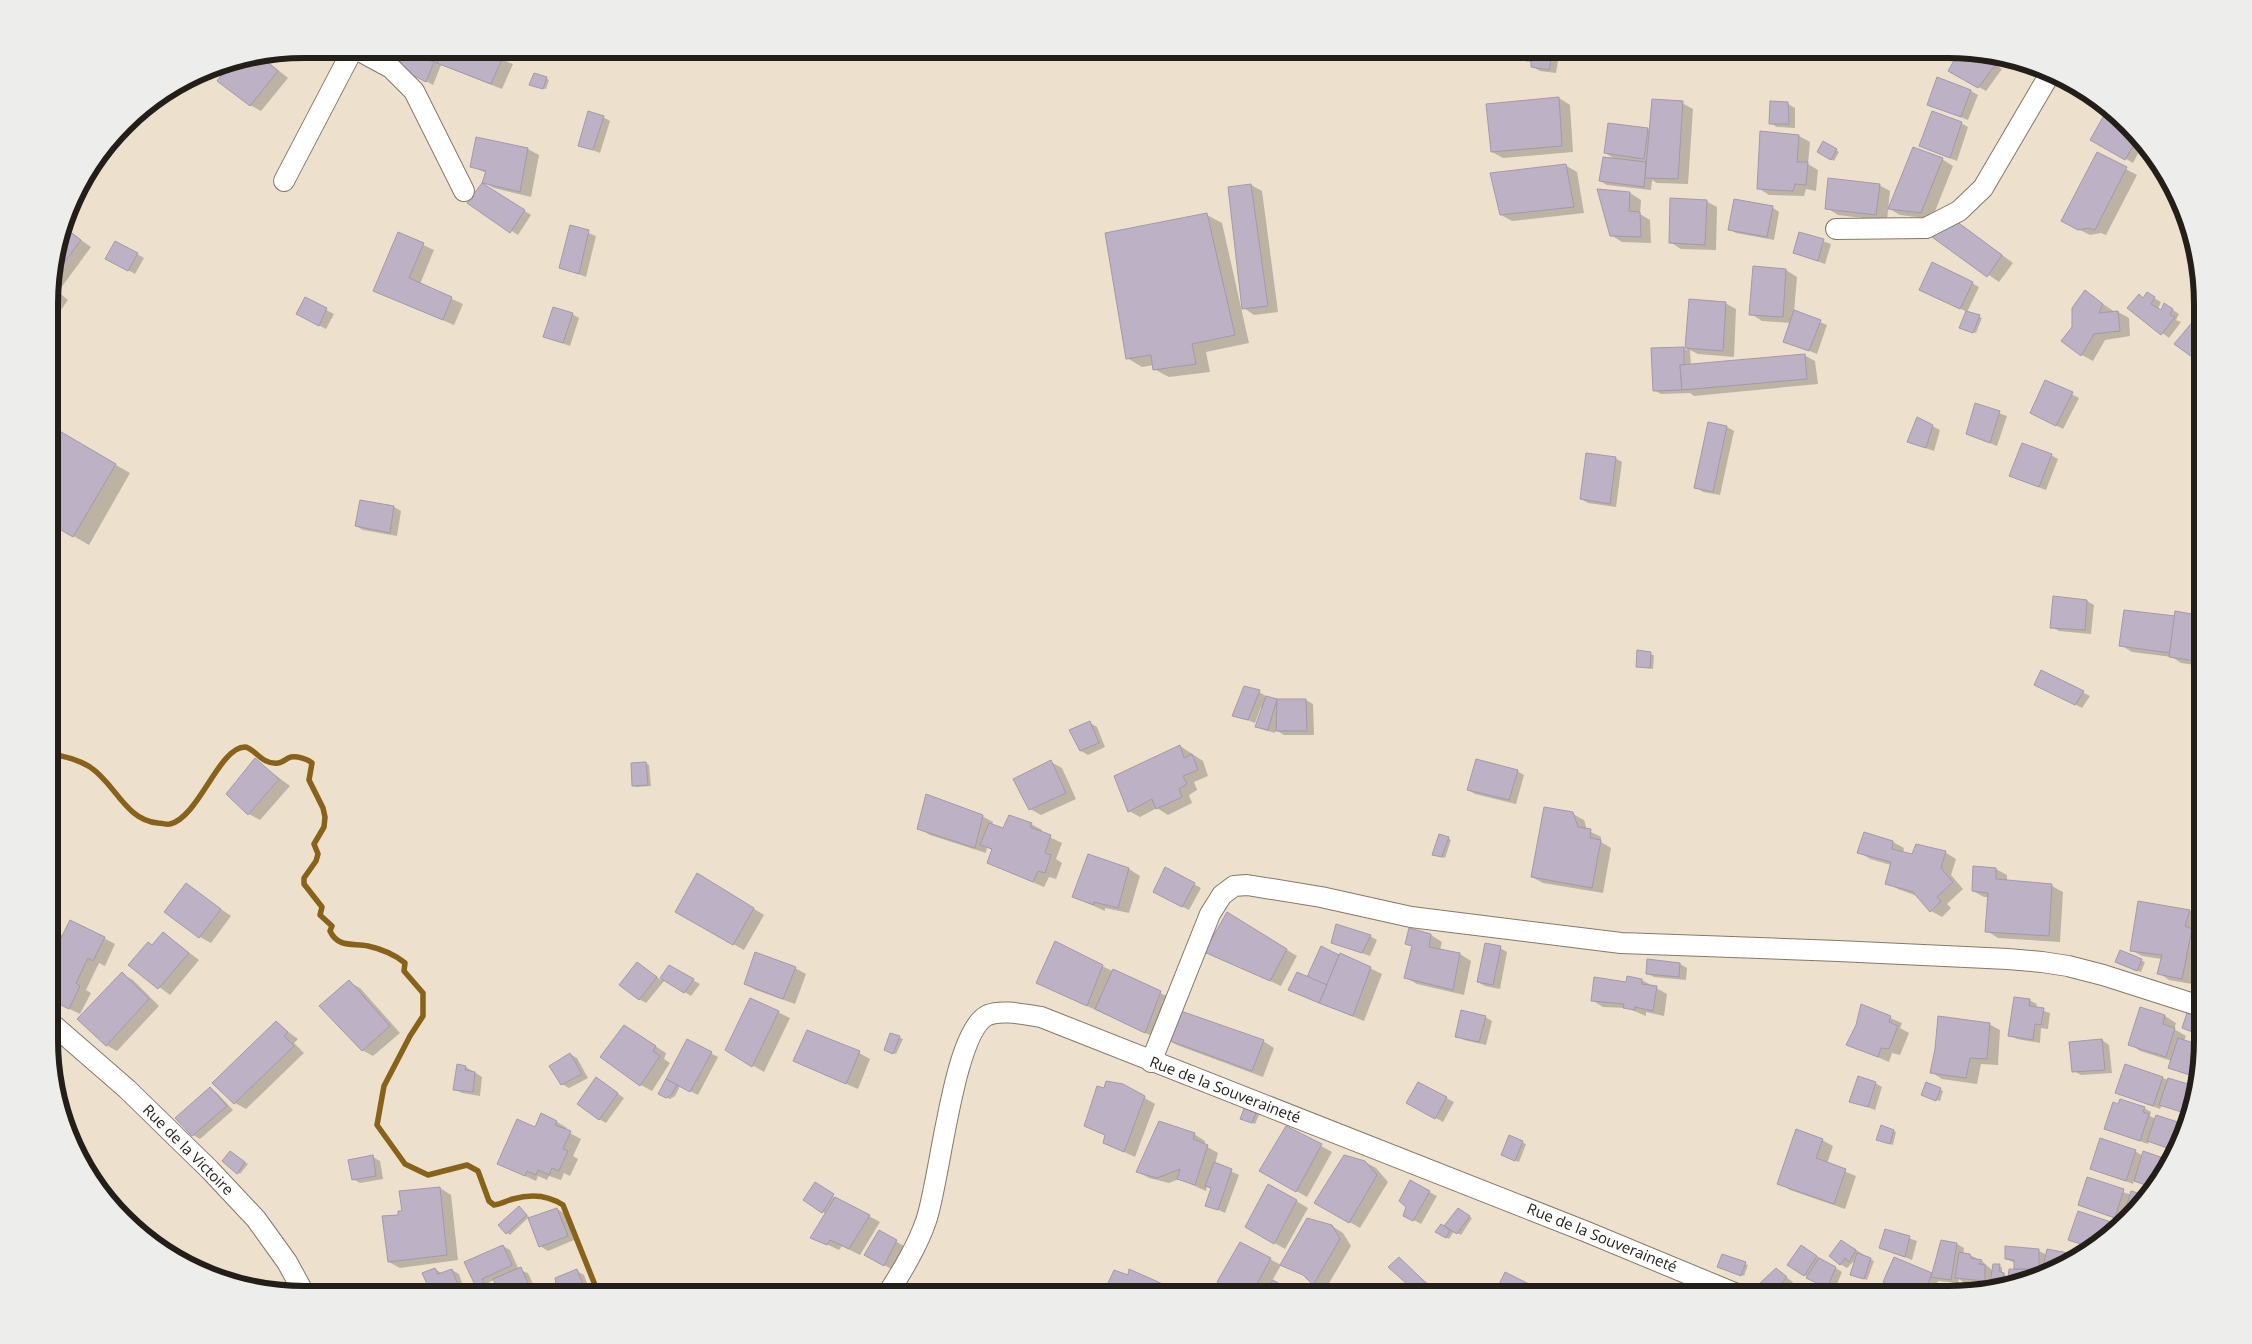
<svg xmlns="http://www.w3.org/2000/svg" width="2252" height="1344" font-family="'Open Sans',sans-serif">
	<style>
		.shadow { fill: #0003 }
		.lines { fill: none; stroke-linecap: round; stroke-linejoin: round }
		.stream { stroke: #886218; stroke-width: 5.5 }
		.building { fill: #bdb2c5; stroke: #a399ab }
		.street-casing { stroke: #857968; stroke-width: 22 }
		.street { stroke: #fff; stroke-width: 20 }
		.labels { text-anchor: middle; stroke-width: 4; stroke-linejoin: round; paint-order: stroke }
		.street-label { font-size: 15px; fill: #231e17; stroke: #fff }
		.rim { fill: none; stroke: #231e17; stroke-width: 6 }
	</style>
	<rect width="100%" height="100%" fill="#ede0cd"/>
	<g class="shadow">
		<path d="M300,49H308L305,52Z"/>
		<path d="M395,49H477L513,64L502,89L441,65L433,85L399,66L404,52Z"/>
		<path d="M1529,49H1560L1556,73L1540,71L1533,67L1532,63L1528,60Z"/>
		<path d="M1620,49H1630L1628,52Z"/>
		<path d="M1982,53L2014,57L2008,67L1986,56L1985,58L2002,69L1986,91L1949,70L1980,56Z"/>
		<path d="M262,57L288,78L261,111L250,105L233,63Z"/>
		<path d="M546,78L549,80L546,89L534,86Z"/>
		<path d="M2064,78L2076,83L2103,104L2102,105L2062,81Z"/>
		<path d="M1971,91L1978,95L1968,120L1928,104Z"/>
		<path d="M1559,98L1570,105L1573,152L1503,158L1492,152Z"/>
		<path d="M1682,103L1693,109L1688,184L1657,183L1652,180L1651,190L1607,185L1600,181L1617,160L1605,153L1648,129L1650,131Z"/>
		<path d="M1788,104L1795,108V128L1777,127L1770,123Z"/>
		<path d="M2108,112L2129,124L2144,142L2133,163L2092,139Z"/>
		<path d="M603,117L610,121L600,153L580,145Z"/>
		<path d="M1961,123L1968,127L1957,161L1927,149Z"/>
		<path d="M1799,136L1810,142L1808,164L1818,170L1816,191L1806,189L1804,196L1769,195L1758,188Z"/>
		<path d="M477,138L528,149L539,155L531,197L494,188L485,183L484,185L531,215L518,235L469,203L484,182L486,173L471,166Z"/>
		<path d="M1824,143L1839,152L1834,161L1819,151Z"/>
		<path d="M2098,154L2137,175L2106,235L2101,233L2090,235L2074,227Z"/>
		<path d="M1942,159L1953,166L1932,219L1900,215L1890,209Z"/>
		<path d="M98,161L88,185L81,183Z"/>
		<path d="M1565,165L1577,172L1584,213L1512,221L1501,215Z"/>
		<path d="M1251,185L1262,191L1278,312L1254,315L1244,308L1230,188Z"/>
		<path d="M1879,185L1890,191L1887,221L1838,215L1827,208Z"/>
		<path d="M1630,193L1641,200L1640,214L1650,220L1651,243L1622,242L1611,235Z"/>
		<path d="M1706,201L1717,207L1716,250L1681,249L1670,242Z"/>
		<path d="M1772,207L1779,212L1774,240L1736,233L1729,229Z"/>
		<path d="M1207,215L1222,223L1249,343L1206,352L1210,372L1169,377L1154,369V365L1142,367L1127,358Z"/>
		<path d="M1946,223L1954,227L1957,223L1967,229L2013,263L1999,282L1934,237Z"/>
		<path d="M571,226L596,236L586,277L561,267Z"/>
		<path d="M64,228L91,247L58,292L68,300L58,314L51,310V270Z"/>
		<path d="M1800,233L1831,244L1825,264L1794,253Z"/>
		<path d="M399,234L434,250L420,284L463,304L454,325L375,291Z"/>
		<path d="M116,242L144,258L135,274L107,258Z"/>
		<path d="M1786,270L1797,277L1794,312L1827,325L1817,354L1785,341L1791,323L1762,321L1751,314Z"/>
		<path d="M1972,283L1979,287L1967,312L1982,318L1976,333L1963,329L1967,312L1928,293Z"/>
		<path d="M2085,292L2115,312H2118L2129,318L2130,336L2105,340L2093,361L2082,355L2073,327Z"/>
		<path d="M2147,294L2161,302L2158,309L2161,311L2165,305L2179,314L2176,320L2181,322L2169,338L2129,308L2139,296L2144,299Z"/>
		<path d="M305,299L334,314L326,329L305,318Z"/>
		<path d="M1690,300L1725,303L1736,309L1734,357L1698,354L1690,350L1691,366L1804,355L1815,361L1818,384L1694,396L1690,393L1661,394L1654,390L1683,348L1687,350Z"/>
		<path d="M572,314L579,318L570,346L545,337Z"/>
		<path d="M2046,381L2079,398L2063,429L2038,417Z"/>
		<path d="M1976,405L2007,416L1997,446L1967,434Z"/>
		<path d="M1918,419L1940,430L1934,451L1908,442Z"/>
		<path d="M1727,427L1734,431L1720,495L1703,492L1696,487Z"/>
		<path d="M51,428L130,473L89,545L51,523Z"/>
		<path d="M2051,455L2058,459L2046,490L2017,479Z"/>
		<path d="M1615,458L1622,462L1616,507L1588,503L1581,499Z"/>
		<path d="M361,501L394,507L401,511L397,536L363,530L356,526Z"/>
		<path d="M2087,601L2094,605L2091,634L2059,631L2052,627Z"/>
		<path d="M2175,618H2203V666L2181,663L2172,657L2132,652L2121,645Z"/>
		<path d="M1638,652L1654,655L1653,669L1637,666Z"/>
		<path d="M2042,671L2090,696L2082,708L2043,688Z"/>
		<path d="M1259,692L1266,696L1265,697L1277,700H1306L1313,704L1314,735H1284L1276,730L1275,733L1264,730L1257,726L1263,708L1261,707L1255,723L1234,715Z"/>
		<path d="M1090,723L1097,727L1105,747L1088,755L1081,751Z"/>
		<path d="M1180,746L1203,761L1208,776L1194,782L1197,790L1189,795L1192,803L1168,815L1157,808L1140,817L1129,811Z"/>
		<path d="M255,760L290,786L260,820L249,814L227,794Z"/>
		<path d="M1051,762L1062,768L1076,799L1041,815L1030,809Z"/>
		<path d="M646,763L649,765L651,786L636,787L633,785Z"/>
		<path d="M1517,771L1524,775L1516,804L1475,794L1468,790Z"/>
		<path d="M1573,814L1584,820L1587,830L1601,837V842L1611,848L1603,893L1543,883L1532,877Z"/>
		<path d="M982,816L993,822L992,826L1004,830L1031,824L1042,830L1041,833L1062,843L1056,859L1062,863L1056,879L1049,877L1044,887L988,863L992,850L987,847L986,853L930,835L919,828Z"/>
		<path d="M1864,834L1893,842L1904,848L1903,853L1913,856L1945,852L1956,859L1951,875L1963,889L1947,904L1951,908L1942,917L1931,911L1917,896L1898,889L1887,883L1891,865L1870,859L1859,852Z"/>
		<path d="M1448,838L1451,840L1445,858L1437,856Z"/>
		<path d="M1089,856L1129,869L1140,876L1129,913L1105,908V911L1074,897Z"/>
		<path d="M1166,869L1201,888L1189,910L1161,896Z"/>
		<path d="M1996,869L2007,875V881L2052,886L2063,892L2060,942L1998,938L1987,931L1989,897H1984L1973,891Z"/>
		<path d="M709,881L764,915L744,950L676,912Z"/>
		<path d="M186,885L231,916L211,943L200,937Z"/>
		<path d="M2139,902L2190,911L2201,917L2196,933L2203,937L2192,984L2169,980L2159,973L2162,959L2142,956L2131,950Z"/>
		<path d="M1238,920L1297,956L1281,986L1206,952Z"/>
		<path d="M51,928L63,936L104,938L115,944L105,966L99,963L86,990L91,993L80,1014L51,1000V961L61,940L60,939L51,953Z"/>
		<path d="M1410,930L1431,935L1442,942L1440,950L1460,954L1471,961L1464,995L1417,984L1406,978L1413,947L1407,943Z"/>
		<path d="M163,933L199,960L170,995L130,965L153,946Z"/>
		<path d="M1370,936L1377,940L1370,956L1332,942Z"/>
		<path d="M1321,948L1339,956L1341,954L1382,974L1364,1021L1327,1006L1308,978Z"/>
		<path d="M1500,948L1507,952L1500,989L1485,986L1478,982Z"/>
		<path d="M2121,951L2145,962L2141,972L2120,964Z"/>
		<path d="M638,963L661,980L670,967L700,984L691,996L665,980L646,1003L639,999Z"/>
		<path d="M1680,964L1687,968L1686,980L1654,977L1647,973Z"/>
		<path d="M1102,966L1171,998L1156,1038L1048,988Z"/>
		<path d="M795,968L806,974L795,1004L756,990L745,984Z"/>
		<path d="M122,974L133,980L159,1006L117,1051L106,1045Z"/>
		<path d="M1642,980L1667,994L1664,1016L1646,1012V1016L1627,1008L1603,1007L1592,1000L1628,983Z"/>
		<path d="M349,982L360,988L400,1033L373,1056L362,1050Z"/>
		<path d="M751,999L790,1018L764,1072L726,1050Z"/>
		<path d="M2029,1000L2037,1004L2036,1008L2050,1013L2048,1029L2041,1028L2040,1043L2017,1039L2010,1035Z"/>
		<path d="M1862,1006L1902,1023L1900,1028L1909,1033L1900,1055L1892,1053L1889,1062L1847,1044L1857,1026Z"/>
		<path d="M2141,1009L2165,1016L2176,1023L2174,1029L2186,1036L2184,1041L2203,1048L2199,1079L2170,1068L2172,1061L2140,1051L2130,1044Z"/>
		<path d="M1485,1017L1492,1021L1486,1045L1464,1040L1457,1036Z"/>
		<path d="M276,1023L298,1039L294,1043L304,1053L246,1109L235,1103Z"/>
		<path d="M1989,1024L2000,1030L1998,1065L1981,1064L1977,1084L1942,1079L1931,1072L1937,1049Z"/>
		<path d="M635,1033L666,1053L664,1059L670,1063L652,1091L641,1085Z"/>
		<path d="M891,1034L903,1039L896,1054L888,1051Z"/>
		<path d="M1166,1039L1263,1041L1274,1048L1263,1077L1177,1045Z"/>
		<path d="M2102,1040L2109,1045L2112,1073L2081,1075L2074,1071Z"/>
		<path d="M688,1041L718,1057L698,1095L680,1086L675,1096L670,1099L660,1094Z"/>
		<path d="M859,1053L870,1059L858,1089L794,1061Z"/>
		<path d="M570,1054L577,1058L588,1078L569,1088L562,1084Z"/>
		<path d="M466,1067L482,1077L480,1096L462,1093L455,1089Z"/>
		<path d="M2162,1078L2198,1089L2191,1116L2162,1105L2160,1109L2116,1093Z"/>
		<path d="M603,1083L624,1098L606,1123L599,1119Z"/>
		<path d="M1875,1083L1882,1087L1875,1110L1851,1101Z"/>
		<path d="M1419,1084L1454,1102L1443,1122L1408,1103Z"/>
		<path d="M1123,1085L1155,1104L1135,1157L1104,1143L1106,1136L1086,1125L1105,1090Z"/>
		<path d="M210,1088L217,1093L233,1110L200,1139L193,1135L176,1118Z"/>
		<path d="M1940,1089L1943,1091L1940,1101L1926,1096Z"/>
		<path d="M1246,1107L1260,1113L1255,1124L1244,1120Z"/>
		<path d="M2144,1108L2151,1112L2150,1116L2156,1119L2187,1126L2176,1152L2149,1141L2148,1144L2105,1129Z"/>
		<path d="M557,1122L567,1128L566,1131L581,1139L573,1156L578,1159L570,1176L564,1173L561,1180L549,1176L547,1180L538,1176L536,1181L510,1169L536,1128Z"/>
		<path d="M1286,1127L1332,1152L1307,1197L1261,1171Z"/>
		<path d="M1893,1131L1896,1132L1893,1145L1877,1140Z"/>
		<path d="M1194,1134L1205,1141L1204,1145L1218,1153L1215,1164L1239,1175L1225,1213L1207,1205L1212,1189L1207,1186L1206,1191L1179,1179L1169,1183L1149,1178L1138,1172Z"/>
		<path d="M1510,1137L1526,1144L1519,1162L1506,1157Z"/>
		<path d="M1822,1140L1833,1146L1827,1164L1856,1176L1845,1209L1790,1190L1779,1183Z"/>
		<path d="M2135,1151L2143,1156L2144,1153L2172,1162L2153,1189L2134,1180L2133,1184L2091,1168Z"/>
		<path d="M230,1153L248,1164L240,1174L237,1172Z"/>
		<path d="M373,1157L380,1161L383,1179L360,1183L353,1179Z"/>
		<path d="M1365,1162L1376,1168L1388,1182L1360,1228L1316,1203Z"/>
		<path d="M2088,1178L2131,1195L2147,1197L2129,1220L2124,1217L2122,1221L2079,1205Z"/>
		<path d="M1410,1182L1437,1196L1421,1224L1405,1215L1408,1207Z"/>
		<path d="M815,1184L839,1200L880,1222L860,1255L842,1246L839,1250L811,1237L826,1214L805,1200Z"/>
		<path d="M1269,1185L1308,1208L1285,1249L1246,1227Z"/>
		<path d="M440,1188L451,1195L458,1260L400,1268L389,1262L400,1216Z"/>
		<path d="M519,1207L529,1217L510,1235L507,1233Z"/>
		<path d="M557,1209L564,1213L574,1240L548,1251L540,1246Z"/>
		<path d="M1458,1210L1472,1218L1461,1235L1454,1231L1449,1239L1437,1231L1445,1227Z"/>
		<path d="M2113,1224L2120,1228L2093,1248L2070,1239Z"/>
		<path d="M1332,1226L1343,1233L1351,1246L1325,1290L1307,1277L1282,1264Z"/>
		<path d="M1886,1230L1917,1241L1912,1260L1880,1247Z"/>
		<path d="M879,1232L904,1246L891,1269L866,1254Z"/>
		<path d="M1957,1244L1964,1248L1963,1254L1970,1255L1982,1261L1993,1271L1999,1266L2002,1267V1273L2007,1276L2005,1288L1992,1290L1990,1289L1991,1284L1963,1282L1959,1279L1958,1283L1938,1281L1932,1295H1914L1895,1259L1933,1275Z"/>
		<path d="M1848,1245L1874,1261L1867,1280L1855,1276V1263L1853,1262L1847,1268L1840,1264Z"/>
		<path d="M503,1246L510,1250L519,1270L528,1273L538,1295H501L494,1280L488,1283L490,1288L484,1291L477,1286Z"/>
		<path d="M2006,1248L2039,1251L2047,1255L2048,1251L2081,1257L2042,1275L2043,1273H2037L2041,1275L2008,1288L2016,1270L2015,1263L2006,1259Z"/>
		<path d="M1809,1251L1842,1272L1834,1291L1804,1275Z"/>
		<path d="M1270,1259L1281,1265L1272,1281L1296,1295H1242Z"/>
		<path d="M1399,1259L1432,1287L1425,1295L1417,1292Z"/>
		<path d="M1745,1264L1748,1265L1744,1276L1722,1268Z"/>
		<path d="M435,1269L443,1274L452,1270L459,1274L466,1294L433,1295L424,1274Z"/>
		<path d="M1776,1270L1793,1282L1782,1295H1771Z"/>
		<path d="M577,1271L584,1275L591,1294L555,1295L551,1286Z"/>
		<path d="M1129,1277L1164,1286L1175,1292L1174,1295L1105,1293Z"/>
		<path d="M1945,1285L1962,1294L1985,1290L1988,1291L1965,1295H1939Z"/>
	</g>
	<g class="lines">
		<path class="stream" d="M51,754C64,756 79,760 90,767C115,783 125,820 158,823C162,823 167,825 170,824C199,817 219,747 245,747C255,748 261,765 278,763C283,763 286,758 291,757C297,756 308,759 312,763L309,780L323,808L325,817L324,827L314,844L318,854L316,861L304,878V884L322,907L320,915L332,926L330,931C338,948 353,943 368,946C382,949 394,954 405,963L404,971L423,993V1016L410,1036L384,1086L377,1125L405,1164L428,1175L467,1165L478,1171L489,1201L494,1205C501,1204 506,1201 513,1199C530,1194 548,1195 563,1205L599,1295"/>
	</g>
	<g class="building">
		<path d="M410,49H443L437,63L408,54Z"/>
		<path d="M443,49H481L503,57L491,84L437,63Z"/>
		<path d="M1527,49H1553L1549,70L1531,67V61H1526Z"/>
		<path d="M1960,50L1976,52L1996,64L1978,88L1948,71Z"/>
		<path d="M403,52L434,62L426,82L397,67Z"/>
		<path d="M1981,53L2005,56L2001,64Z"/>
		<path d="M261,57L278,71L250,106L217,81L231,63Z"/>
		<path d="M534,73L547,77L543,89L529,85Z"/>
		<path d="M1937,77L1971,90L1961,117L1927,105Z"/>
		<path d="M2063,77L2076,83L2093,96L2091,100L2060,82Z"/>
		<path d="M1559,97L1562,146L1491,152L1486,104Z"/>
		<path d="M1652,99L1683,101L1678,179L1645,178Z"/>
		<path d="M1770,101L1788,102L1789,124H1769Z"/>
		<path d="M2107,110L2128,123L2139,136L2125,160L2090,140Z"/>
		<path d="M588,111L604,116L593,150L578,146Z"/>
		<path d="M1932,111L1962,122L1950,158L1919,146Z"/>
		<path d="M1608,123L1648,128L1644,159L1604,153Z"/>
		<path d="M1760,131L1799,135L1797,162H1808L1806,185L1795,184L1793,191L1757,189Z"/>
		<path d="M476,137L528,148L520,192L482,183L486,171L470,167Z"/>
		<path d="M1823,141L1837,149L1831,160L1817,152Z"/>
		<path d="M1913,147L1943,158L1921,213L1888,209Z"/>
		<path d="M2097,152L2127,167L2095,230L2089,228L2078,230L2061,221Z"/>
		<path d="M1603,157L1646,162L1644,187L1599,181Z"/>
		<path d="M1566,164L1574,207L1500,215L1490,173Z"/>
		<path d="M1828,178L1880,184L1876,215L1825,209Z"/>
		<path d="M482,183L525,210L510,233L467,203Z"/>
		<path d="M1251,184L1268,306L1242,309L1228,187Z"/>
		<path d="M1597,189L1630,192L1629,211L1640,212L1641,237L1610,236Z"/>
		<path d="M1670,198L1707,200L1705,245L1669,243Z"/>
		<path d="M1734,199L1773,206L1767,237L1728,230Z"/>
		<path d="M1207,213L1235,335L1192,344L1196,364L1153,370L1151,355L1126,359L1105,233Z"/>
		<path d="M1956,221L2002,255L1987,277L1932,237L1946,222L1953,227Z"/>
		<path d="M570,225L589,230L579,274L559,268Z"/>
		<path d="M64,227L81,240L51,280V270Z"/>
		<path d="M398,232L424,243L409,278L452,297L443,320L373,291Z"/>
		<path d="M1799,232L1824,239L1818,261L1793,253Z"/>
		<path d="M115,241L138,253L128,271L105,259Z"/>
		<path d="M1932,262L1973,282L1960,309L1919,290Z"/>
		<path d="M1753,266L1786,269L1783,317L1749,315Z"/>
		<path d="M2085,290L2103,304L2099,313L2118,311L2120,331L2094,334L2081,356L2061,341L2072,327V308Z"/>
		<path d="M2147,292L2155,297L2151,304L2161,310L2164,303L2173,309L2170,315L2175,317L2161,335L2127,308L2139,294L2143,298Z"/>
		<path d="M305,297L327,308L319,326L296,314Z"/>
		<path d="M1689,299L1726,302L1723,351L1685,348Z"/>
		<path d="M553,307L573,313L563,343L543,337Z"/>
		<path d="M1794,310L1821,320L1809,351L1783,342Z"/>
		<path d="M1966,311L1980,315L1973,333L1959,328Z"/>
		<path d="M2201,312L2203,313V357L2199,362L2174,344Z"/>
		<path d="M1684,347V365H1680L1682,390L1653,391L1651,348Z"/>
		<path d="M1805,354L1807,379L1682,390L1680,365Z"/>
		<path d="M2045,380L2073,392L2056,426L2030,413Z"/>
		<path d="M1975,403L2000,411L1990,443L1966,434Z"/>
		<path d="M1917,417L1933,425L1926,448L1907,442Z"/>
		<path d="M1708,422L1727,426L1713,492L1694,488Z"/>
		<path d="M51,426L116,464L73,537L51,524Z"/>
		<path d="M2022,443L2052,454L2039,487L2009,476Z"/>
		<path d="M1586,453L1616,457L1610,504L1580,499Z"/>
		<path d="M360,500L394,506L390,533L355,526Z"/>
		<path d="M2053,596L2087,600L2085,630L2050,628Z"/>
		<path d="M2124,610L2175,616L2170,653L2119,646Z"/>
		<path d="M2175,611L2203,616V662L2169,657Z"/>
		<path d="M1637,650L1651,652L1650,668L1636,667Z"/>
		<path d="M2041,670L2084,691L2075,705L2034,685Z"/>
		<path d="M1244,686L1260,690L1248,720L1232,716Z"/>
		<path d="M1266,696L1277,699L1268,730L1255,727Z"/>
		<path d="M1277,699H1306L1307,731H1276Z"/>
		<path d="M1090,721L1099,743L1080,751L1069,730Z"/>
		<path d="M1180,745L1184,758L1192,754L1198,770L1183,776L1187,784L1179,789L1182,797L1156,809L1152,799L1128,812L1114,776Z"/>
		<path d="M255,758L279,779L248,815L226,794Z"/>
		<path d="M1476,759L1518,770L1509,800L1467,790Z"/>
		<path d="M1051,760L1066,793L1029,810L1013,779Z"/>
		<path d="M646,762L648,785L632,786L631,763Z"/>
		<path d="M926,794L983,815L975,848L917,829Z"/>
		<path d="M1544,807L1573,812L1578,827L1591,829L1590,838L1601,840L1592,888L1531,877Z"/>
		<path d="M1009,815L1032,823L1030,827L1051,835L1045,853L1051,855L1045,873L1038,871L1033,882L987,863L992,849L980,845L989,823L1003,828Z"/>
		<path d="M1864,832L1893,841L1892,849L1912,854L1916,844L1946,851L1941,868L1953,882L1937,897L1941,901L1930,912L1913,892L1885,884L1891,862L1857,853Z"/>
		<path d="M1439,834L1449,837L1442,857L1432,855Z"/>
		<path d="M1088,854L1129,868L1118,908L1094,902V905L1072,897Z"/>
		<path d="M1973,866L1996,868V879L2052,884L2049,936L1985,932L1988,893L1972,891Z"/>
		<path d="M1165,867L1195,883L1182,907L1153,892Z"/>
		<path d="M697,873L754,908L733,945L675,912Z"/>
		<path d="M186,883L221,909L199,938L164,912Z"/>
		<path d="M2138,901L2190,910L2185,926L2192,929L2182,979L2157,974L2162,955L2130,951Z"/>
		<path d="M1227,912L1287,949L1270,981L1204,952Z"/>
		<path d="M70,920L105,937L93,961L88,958L76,983L80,986L69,1009L51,1000V958Z"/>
		<path d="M1336,924L1371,935L1362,953L1331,943Z"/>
		<path d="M1409,928L1431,934L1429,947L1460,953L1453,990L1404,978L1412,946L1405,944Z"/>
		<path d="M163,932L189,953L158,989L128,965L148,942L152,945Z"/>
		<path d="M1055,941L1103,965L1087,1006L1036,983Z"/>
		<path d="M1485,943L1501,946L1493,985L1477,982Z"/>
		<path d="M1321,946L1339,955L1327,985L1307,977Z"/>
		<path d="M2120,950L2142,959L2137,971L2115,962Z"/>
		<path d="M755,952L796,967L783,999L744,984Z"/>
		<path d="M1340,953L1371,967L1353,1016L1319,1003Z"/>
		<path d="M1647,959L1680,963L1679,977L1646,974Z"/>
		<path d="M637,962L657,977L639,1000L619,985Z"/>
		<path d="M669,965L694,979L684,993L660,978Z"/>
		<path d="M1113,969L1161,991L1145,1033L1095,1009Z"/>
		<path d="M122,972L149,999L106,1046L77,1019Z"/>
		<path d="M1297,972L1327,985L1319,1003L1288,990Z"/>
		<path d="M1627,976L1642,979V984L1657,986L1653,1011L1635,1007V1010L1623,1008L1624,1004L1591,1001L1594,977L1626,982Z"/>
		<path d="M349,980L390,1026L362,1051L319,1006Z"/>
		<path d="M2014,997L2030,999L2029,1006L2044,1008L2041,1025L2035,1024L2033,1040L2008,1036Z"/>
		<path d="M750,998L779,1011L752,1067L725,1050Z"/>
		<path d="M1861,1004L1891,1016L1889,1022L1898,1026L1889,1049L1881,1048L1878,1057L1846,1045L1856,1025Z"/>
		<path d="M2140,1007L2165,1015L2163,1024L2175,1028L2166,1057L2128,1045Z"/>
		<path d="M1178,1010L1264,1040L1252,1071L1165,1039Z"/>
		<path d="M1461,1010L1486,1016L1479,1042L1455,1037Z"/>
		<path d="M2188,1010L2203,1015V1036L2182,1028Z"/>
		<path d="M1938,1016L1990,1023L1987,1059L1970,1058L1966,1078L1930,1073L1935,1049Z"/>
		<path d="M276,1021L288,1032L284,1036L294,1046L234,1104L212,1083Z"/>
		<path d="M624,1025L656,1046L653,1051L660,1056L640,1086L600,1057Z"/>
		<path d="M807,1030L860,1051L846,1084L793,1061Z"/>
		<path d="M890,1033L900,1036L893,1054L884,1050Z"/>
		<path d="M2178,1038L2203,1046L2199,1078L2168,1068Z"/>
		<path d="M687,1039L712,1052L690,1092L666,1079Z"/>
		<path d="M2102,1039L2105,1070L2072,1072L2069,1042Z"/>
		<path d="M570,1053L582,1074L561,1085L549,1066Z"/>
		<path d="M457,1064L466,1066L465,1070L475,1072L473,1092L453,1090Z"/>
		<path d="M2125,1064L2163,1077L2153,1106L2115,1093Z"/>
		<path d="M1858,1076L1876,1082L1868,1107L1849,1102Z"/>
		<path d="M596,1077L618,1093L599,1120L577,1104Z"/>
		<path d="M2168,1078L2198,1087L2191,1115L2159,1105Z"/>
		<path d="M666,1079L677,1085L672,1094L666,1098L658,1094Z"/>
		<path d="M1106,1081L1123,1084L1145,1096L1124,1152L1103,1143L1105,1135L1084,1126L1097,1086L1104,1088Z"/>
		<path d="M1418,1082L1447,1097L1435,1119L1406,1103Z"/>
		<path d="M1926,1082L1941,1088L1936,1101L1921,1095Z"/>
		<path d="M210,1087L227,1106L192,1136L175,1118Z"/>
		<path d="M2120,1099L2145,1107L2143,1112L2149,1114L2140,1141L2104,1129L2113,1102L2118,1104Z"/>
		<path d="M1245,1106L1257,1110L1252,1123L1240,1119Z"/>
		<path d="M541,1113L557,1121L555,1125L571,1131L563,1149L568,1151L559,1171L552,1168L549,1175L538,1170L536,1175L527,1171L525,1176L497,1164L517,1119L535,1127Z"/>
		<path d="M2156,1115L2187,1125L2176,1151L2147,1141Z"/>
		<path d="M1159,1121L1195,1133L1193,1139L1208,1145L1195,1185L1177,1179L1180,1169L1157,1178L1136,1172Z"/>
		<path d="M1881,1125L1894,1130L1890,1144L1876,1140Z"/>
		<path d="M1286,1126L1322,1144L1296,1192L1259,1171Z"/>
		<path d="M1796,1129L1823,1139L1816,1158L1846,1169L1834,1204L1777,1184Z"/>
		<path d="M1509,1135L1523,1141L1515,1161L1501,1155Z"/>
		<path d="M2100,1138L2136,1150L2126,1181L2090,1169Z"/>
		<path d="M230,1151L245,1162L237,1174L222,1161Z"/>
		<path d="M2143,1151L2172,1161L2154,1188L2134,1181Z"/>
		<path d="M373,1155L376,1176L352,1180L348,1160Z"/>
		<path d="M1344,1155L1365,1161L1377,1175L1349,1223L1314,1203Z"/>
		<path d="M1214,1162L1232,1169L1218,1210L1205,1206L1211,1188L1205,1186Z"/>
		<path d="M2087,1177L2124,1189L2115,1218L2078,1205Z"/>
		<path d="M1410,1180L1430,1191L1413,1221L1403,1216L1406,1207L1399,1201Z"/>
		<path d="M815,1182L834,1194L822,1213L803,1200Z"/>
		<path d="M1268,1184L1297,1200L1274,1244L1245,1227Z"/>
		<path d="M440,1187L447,1255L388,1262L382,1216L398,1215V1211H402L399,1191Z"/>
		<path d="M2131,1191L2148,1196L2129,1220L2123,1218Z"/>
		<path d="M835,1197L870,1215L849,1249L830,1240L827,1245L810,1238Z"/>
		<path d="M519,1206L527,1215L506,1234L498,1225Z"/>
		<path d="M557,1208L568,1236L539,1247L528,1218Z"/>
		<path d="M1458,1208L1470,1216L1457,1234L1444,1226Z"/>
		<path d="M2078,1211L2114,1223L2109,1236L2093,1248L2068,1240Z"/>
		<path d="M1307,1218L1332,1225L1340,1239L1313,1285L1303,1275L1280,1265Z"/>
		<path d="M1441,1224L1450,1230L1446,1238L1435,1232Z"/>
		<path d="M1885,1229L1910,1236L1905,1257L1879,1248Z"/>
		<path d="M879,1230L897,1240L884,1266L864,1255Z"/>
		<path d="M1841,1240L1856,1250L1849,1262L1845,1258L1840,1265L1829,1256Z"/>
		<path d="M1941,1240L1957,1243L1951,1280L1931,1277Z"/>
		<path d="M1240,1242L1271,1258L1251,1295H1240L1217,1282Z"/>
		<path d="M503,1245L512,1265L482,1279L484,1284L476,1287L464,1262Z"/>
		<path d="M1801,1245L1817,1256L1804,1276L1787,1265Z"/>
		<path d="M2005,1246L2039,1249V1269H2014V1260L2005,1259Z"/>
		<path d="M2047,1249L2079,1255L2078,1260L2041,1276Z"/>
		<path d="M1959,1252L1970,1254L1971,1258L1982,1260L1979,1264L1985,1265V1281L1955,1278Z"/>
		<path d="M1857,1253L1871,1258L1864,1279L1850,1275Z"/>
		<path d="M1722,1254L1746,1262L1741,1276L1717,1267Z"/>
		<path d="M1399,1257L1426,1283L1417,1293L1388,1267Z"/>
		<path d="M1894,1257L1932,1273L1924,1295H1914L1883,1282Z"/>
		<path d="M1819,1258L1836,1267L1827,1288L1806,1278Z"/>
		<path d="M1993,1264H2000L1999,1271L2004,1273L2002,1289L1992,1290H1989Z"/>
		<path d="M521,1267L533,1295H500L493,1279Z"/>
		<path d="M435,1268L438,1274L452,1269L460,1290L449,1295H432L422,1273Z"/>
		<path d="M1776,1268L1787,1277L1772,1295H1769L1758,1285Z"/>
		<path d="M577,1269L585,1290L571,1295H553L550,1285L556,1283L555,1278Z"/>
		<path d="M1129,1269L1165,1285L1162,1292L1171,1295L1103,1294L1114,1270L1128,1275Z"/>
		<path d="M2009,1269L2035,1270V1278L2007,1288Z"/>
		<path d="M1505,1272L1551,1295H1494Z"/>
		<path d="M1273,1280L1298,1295H1264Z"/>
		<path d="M1965,1282L1986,1288L1985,1291L1960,1295Z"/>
		<path d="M1944,1283L1959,1291L1957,1295H1938Z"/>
		<path d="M1872,1286L1889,1295H1866Z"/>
	</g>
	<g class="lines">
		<defs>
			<g id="street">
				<path d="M356,49L391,68L414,91L464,191"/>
				<path d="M284,181L353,49"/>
				<path d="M1836,229L1926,228L1959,211L1983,188L2051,72"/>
				<path d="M51,1023L127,1089L210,1170L256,1219L287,1262L305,1295"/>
				<path d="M1151,1062L1210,914L1222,895L1234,886L1247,885L1321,897L1411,917L1621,943L1838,951L2008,959L2042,962L2068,966L2103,975L2203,1007"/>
				<path d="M887,1295C902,1271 917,1247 926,1221C940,1182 953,1030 988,1015C1003,1009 1026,1015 1041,1017L1587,1232L1739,1295"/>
			</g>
		</defs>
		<use href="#street" class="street-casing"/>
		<use href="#street" class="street"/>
	</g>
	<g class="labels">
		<g class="street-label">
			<text transform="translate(1225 1090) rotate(21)" y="5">Rue de la Souveraineté</text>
			<text transform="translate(188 1150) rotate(45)" y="5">Rue de la Victoire</text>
			<text transform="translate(1602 1238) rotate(22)" y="5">Rue de la Souveraineté</text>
		</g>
	</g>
	<path d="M0 0H2252V1344H0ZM304 58H1948A246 246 0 0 1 2194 304V1040A246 246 0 0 1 1948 1286H304A246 246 0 0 1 58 1040V304A246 246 0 0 1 304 58Z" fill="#ededec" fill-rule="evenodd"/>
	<path class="rim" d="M304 58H1948A246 246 0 0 1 2194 304V1040A246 246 0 0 1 1948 1286H304A246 246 0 0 1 58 1040V304A246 246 0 0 1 304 58Z"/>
</svg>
